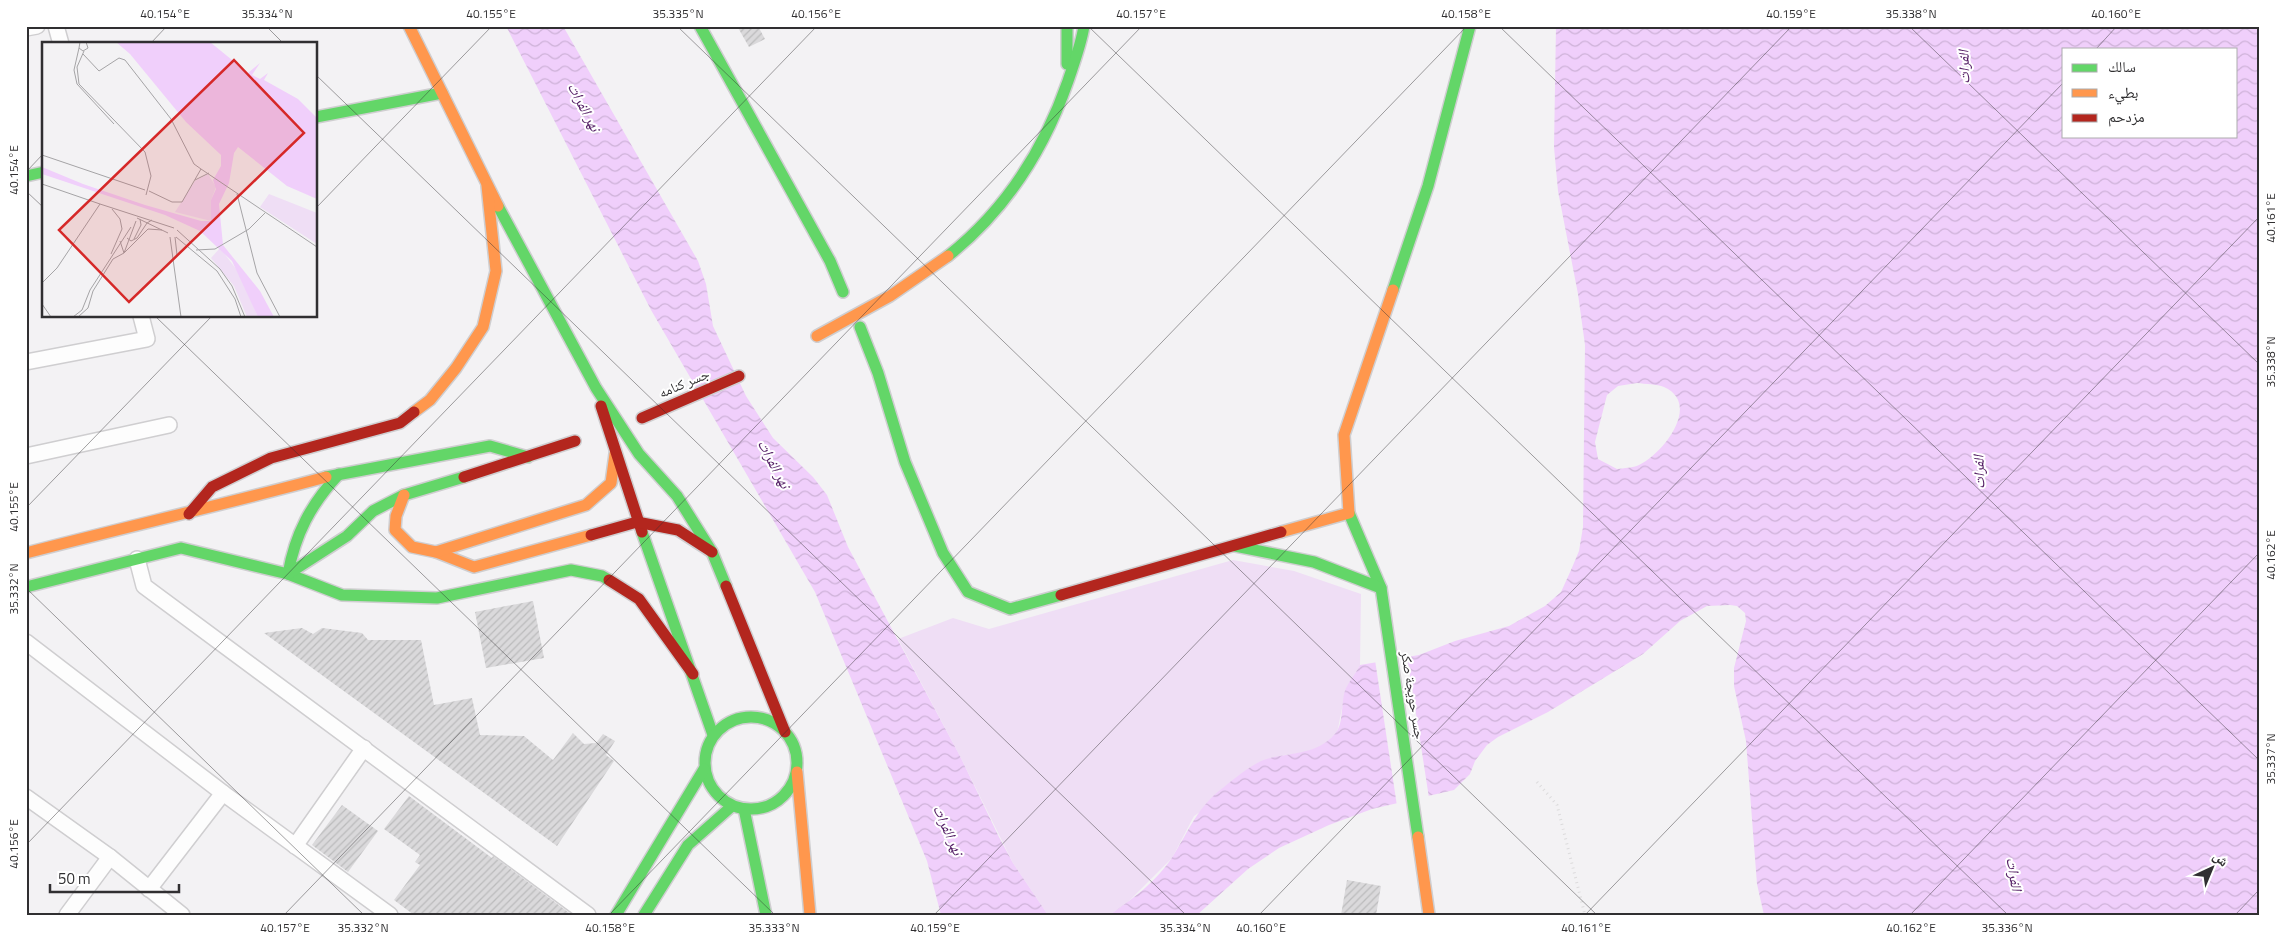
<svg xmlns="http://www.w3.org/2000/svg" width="2285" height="941" font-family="'Titillium Web','Noto Naskh Arabic',sans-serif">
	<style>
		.grass { fill: #efdef5 }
		.water { fill: url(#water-waves); fill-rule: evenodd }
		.pier { fill: #f3f2f4 }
		.building { fill: url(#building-hatch) }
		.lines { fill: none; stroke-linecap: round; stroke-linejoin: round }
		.street-casing { stroke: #cfced0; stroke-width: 18 }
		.fast-casing { stroke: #cfced0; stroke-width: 14 }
		.slow-casing { stroke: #cfced0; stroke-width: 14 }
		.jam-casing { stroke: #cfced0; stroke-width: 14 }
		.path { stroke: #dcdbdc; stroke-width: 3; stroke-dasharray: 1 4; stroke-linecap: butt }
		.street { stroke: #fdfdfd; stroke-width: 15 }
		.fast { stroke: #63d668; stroke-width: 11 }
		.slow { stroke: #ff974d; stroke-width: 11 }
		.jam { stroke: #b3261e; stroke-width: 11 }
		.ticks { fill: none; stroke: #302f31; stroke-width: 1; stroke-opacity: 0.45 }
		.labels { text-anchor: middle; stroke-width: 4; stroke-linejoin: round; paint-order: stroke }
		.street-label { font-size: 14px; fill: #302f31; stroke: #fff }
		.water-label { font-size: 15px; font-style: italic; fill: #541e65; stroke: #fff }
		.inset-road { fill: none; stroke: #a5a4a6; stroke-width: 1 }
		.view { fill: #d62828; fill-opacity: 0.15; stroke: #d62828; stroke-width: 2.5 }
		.inset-edge { fill: none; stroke: #302f31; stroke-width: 2.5 }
		.neatline { fill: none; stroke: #302f31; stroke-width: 2 }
		.ticks-label { font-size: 12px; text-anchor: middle; fill: #302f31 }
	</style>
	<defs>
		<pattern id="water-waves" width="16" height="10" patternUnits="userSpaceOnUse" patternTransform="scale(1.25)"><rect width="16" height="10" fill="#f0cffb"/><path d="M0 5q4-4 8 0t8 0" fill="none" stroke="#ceb2d8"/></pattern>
		<pattern id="building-hatch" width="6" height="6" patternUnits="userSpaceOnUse" patternTransform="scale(1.25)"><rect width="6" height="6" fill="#dad9db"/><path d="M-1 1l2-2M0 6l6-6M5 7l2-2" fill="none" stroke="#bbbbbc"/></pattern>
	</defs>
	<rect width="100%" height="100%" fill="#f3f2f4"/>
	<path class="grass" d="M1233,560L1294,571L1361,594L1360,665L1346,689L1337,733L1323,746L1302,753L1284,755L1194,816L1172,858L1126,904L1109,915H1048L1013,863L960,756L898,639L953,618L989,629Z"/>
	<g class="water">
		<path d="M506,26H563L698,261L706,284L713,326L746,396L773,438L813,477L827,495L848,547L960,756L999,837L1013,863L1048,915H941L927,861L815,592L651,310Z"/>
		<path d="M1556,26H2256L2259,40V915H1764L1757,884L1746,741L1734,686V668L1746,621L1745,613L1737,606L1730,605L1707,606L1680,621L1643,654L1548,712L1498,737L1487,745L1475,761L1470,774L1454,790L1372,809L1329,825L1279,848L1248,869L1197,915H1109C1132,900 1158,880 1173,856C1190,829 1197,807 1224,787C1235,778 1249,767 1261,761C1287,751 1314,757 1334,735C1345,724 1340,702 1346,688C1350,680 1356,673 1360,665L1419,655L1455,641L1509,626L1545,606L1561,592L1571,570L1579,551L1583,527L1585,345L1578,294L1558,191L1554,147ZM2064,49H2236V136H2064ZM1637,383C1645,384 1657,384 1664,387C1702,404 1663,454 1639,465C1633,468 1624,468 1617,469L1598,459L1595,442L1607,395L1618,386Z"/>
	</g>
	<path class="pier" d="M1407,655L1429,798L1397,806L1375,660Z"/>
	<g class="building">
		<path d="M737,26H758L765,39L749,47Z"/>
		<path d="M533,601L544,658L486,668L475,612Z"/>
		<path d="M302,628L313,634L322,628L362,633L368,640H421L434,705L472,698L480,735L524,736L553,760L573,733L584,744L596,743L603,734L615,741L606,755L614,761L557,846L264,633Z"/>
		<path d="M409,796L492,858L493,856L572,915H414L394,900L420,865L415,862L420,855L384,829Z"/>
		<path d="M342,805L378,831L348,872L312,845Z"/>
		<path d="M1347,880L1381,886L1376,915H1341Z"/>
	</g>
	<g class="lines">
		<defs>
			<g id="street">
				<path d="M56,26L61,44"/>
				<path d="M26,28L37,26"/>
				<path d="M26,362L147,339L141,316"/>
				<path d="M26,456L169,425"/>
				<path d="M137,559L144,586L588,915"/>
				<path d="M26,642L223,793L390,915"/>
				<path d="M26,797L110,857L182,915"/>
				<path d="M295,846L364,748"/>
				<path d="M149,889L223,793"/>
				<path d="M67,915L110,857"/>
			</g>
			<g id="fast">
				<path d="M700,26L830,261L843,292"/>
				<path d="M1067,26V64"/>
				<path d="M316,117L442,93"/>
				<path d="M26,176L44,172"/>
				<path d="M498,206L596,388L639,454L677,496L712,552L726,586"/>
				<path d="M948,256C1006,210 1044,150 1068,81C1074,63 1081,45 1084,26"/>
				<path d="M1393,290L1428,186L1470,26"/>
				<path d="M860,327L878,373L905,462L943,553L968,592L1010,609L1061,595"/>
				<path d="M339,474C311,504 295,534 288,574L342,595L437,598L571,570L602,576L609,580"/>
				<path d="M326,477L490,446L528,457"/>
				<path d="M1349,513L1381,588L1418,837"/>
				<path d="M642,532L713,735"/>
				<path d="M1235,546L1314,562L1381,588"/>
				<path d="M26,587L181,548L288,574L347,536L373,511L404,495L464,477"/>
				<circle cx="751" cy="763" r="46"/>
				<path d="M744,809L766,915"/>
				<path d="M616,915L704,769"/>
				<path d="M644,915L688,845L732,806"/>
			</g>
			<g id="slow">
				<path d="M409,26L498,206"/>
				<path d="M817,336L890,296L948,256"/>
				<path d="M414,412L430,400L456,368L483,327L496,271L487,186"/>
				<path d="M404,495L396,516L395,530L412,547L436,552L474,567L591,535"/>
				<path d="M1281,532L1349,513L1344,435L1393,290"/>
				<path d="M436,552L586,505L611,483L615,454"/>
				<path d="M26,553C126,527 226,504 326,477"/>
				<path d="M797,772L810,915"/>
				<path d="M1418,837L1429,915"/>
			</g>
			<g id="jam">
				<path d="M601,406L642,532"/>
				<path d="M642,418L739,376"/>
				<path d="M464,477L575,441"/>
				<path d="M189,514L212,487L271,458L400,423L414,412"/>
				<path d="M591,535L637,522L678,530L712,552"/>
				<path d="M609,580L639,599L693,674"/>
				<path d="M726,586L785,732"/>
				<path d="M1061,595L1281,532"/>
			</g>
		</defs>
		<use href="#street" class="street-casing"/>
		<use href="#fast" class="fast-casing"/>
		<use href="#slow" class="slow-casing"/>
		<use href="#jam" class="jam-casing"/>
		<path class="path" d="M1537,782L1557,805L1585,915"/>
		<use href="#street" class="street"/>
		<use href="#fast" class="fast"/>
		<use href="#slow" class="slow"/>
		<use href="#jam" class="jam"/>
	</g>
	<path class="ticks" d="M266,26L284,44M677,26L1597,915M1088,26L2008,915M1499,26L2259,760M1909,26L2259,364M150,44L167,26M2096,49L2117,26M316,75L1186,915M26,172L44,153M26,191L44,208M316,208L492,26M155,316L775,915M26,508L212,316M26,588L364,915M26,845L817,26M284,915L1142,26M609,915L1467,26M934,915L1792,26M1259,915L2064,82M1585,915L2259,217M1910,915L2259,553M2235,915L2259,890"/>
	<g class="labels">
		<g class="street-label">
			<text transform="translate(684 383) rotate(-23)" y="5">جسر كنامه</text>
			<text transform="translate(1413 695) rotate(81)" y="5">جسر حويجة صكر</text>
		</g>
		<g class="water-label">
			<text transform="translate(1964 67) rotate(-92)" y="5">الفرات</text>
			<text transform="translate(584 107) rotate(62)" y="5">نهر الفرات</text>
			<text transform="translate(774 464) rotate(62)" y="5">نهر الفرات</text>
			<text transform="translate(1979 472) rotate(-92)" y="5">الفرات</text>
			<text transform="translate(948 830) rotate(66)" y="5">نهر الفرات</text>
			<text transform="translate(2014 874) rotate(80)" y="5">الفرات</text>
		</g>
	</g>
	<g transform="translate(42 42)">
		<rect width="275" height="275" fill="#f3f2f4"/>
		<path d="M166,132L174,145L169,158V179L133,170L153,139ZM178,206L198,232L216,275H205L192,244L169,216Z" fill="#efdef5"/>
		<path d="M227,152L275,171V202L218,165Z" fill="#efdef5"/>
		<path d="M74,0H168L206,31L218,21L210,33L218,37L226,31L222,38L256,57L275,76V157L245,144L196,105L192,111L187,141L177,162L181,203L218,249L232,275H216L190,219L158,189L123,173L0,132V125L41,142L103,163L159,179H169V158L174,147L171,138L179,124V113L144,80L88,12Z" fill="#f0cffb"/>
		<path class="inset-road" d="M38,0L37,6L41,9L46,6L44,0M37,6L32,28L35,42L72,82M42,9L35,25L37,42L103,110L109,134L104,153M41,12L57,29L77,16L83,18L129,77L152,122L159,127L140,160H130L107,149M0,113L103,148M159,127L275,205M153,138L167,131M0,142L58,162L15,226L0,241M195,152L215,231L238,275M58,162L132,186M95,176L126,191M135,188L178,227L190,244L203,275M128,195L139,275M133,195L135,213M134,195L175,229L193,257L199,275M85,196L89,199L95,196L105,181L110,178M92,197L99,183L98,177M78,199L82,211L106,187L120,188M154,208L173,207L207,187L223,171M69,212L80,187L78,177L70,167M0,262L9,275M31,275L40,268L48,248L89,185M36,275L46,266L51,249L71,217L82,211L94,179"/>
		<path class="view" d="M192,18L262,91L87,260L17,188Z"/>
		<rect width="275" height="275" class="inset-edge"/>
	</g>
	<rect width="2285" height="941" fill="none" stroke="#ffffff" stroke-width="55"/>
	<rect x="2062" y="48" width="175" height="90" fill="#ffffff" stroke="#acacad"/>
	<rect x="2072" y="64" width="25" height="8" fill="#63d668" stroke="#acacad"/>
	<text x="2108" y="72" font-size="15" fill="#302f31">سالك</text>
	<rect x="2072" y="89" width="25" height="8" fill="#ff974d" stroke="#acacad"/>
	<text x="2108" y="98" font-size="15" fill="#302f31">بطيء</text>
	<rect x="2072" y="114" width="25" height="8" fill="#b3261e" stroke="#acacad"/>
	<text x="2108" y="122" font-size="15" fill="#302f31">مزدحم</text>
	<g transform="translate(2212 868) rotate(44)" stroke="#ffffff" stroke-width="4" paint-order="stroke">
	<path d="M0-4L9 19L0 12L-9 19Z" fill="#302f31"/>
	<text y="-8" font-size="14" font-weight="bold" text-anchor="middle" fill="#302f31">ش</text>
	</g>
	<path d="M50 884v8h129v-8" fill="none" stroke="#302f31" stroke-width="2.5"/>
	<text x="58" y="884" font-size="15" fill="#302f31" stroke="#ffffff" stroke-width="4" paint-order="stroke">50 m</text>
	<rect x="28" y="28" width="2230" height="886" class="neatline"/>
	<g class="ticks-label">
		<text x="165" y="18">40.154°E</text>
		<text x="267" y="18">35.334°N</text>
		<text x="491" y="18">40.155°E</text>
		<text x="678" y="18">35.335°N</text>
		<text x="816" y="18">40.156°E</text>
		<text x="1141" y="18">40.157°E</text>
		<text x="1466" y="18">40.158°E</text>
		<text x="1791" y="18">40.159°E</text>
		<text x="1911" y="18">35.338°N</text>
		<text x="2116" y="18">40.160°E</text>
		<text transform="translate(14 170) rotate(-90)" y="4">40.154°E</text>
		<text transform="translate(2271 218) rotate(-90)" y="4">40.161°E</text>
		<text transform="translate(2271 362) rotate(-90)" y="4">35.338°N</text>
		<text transform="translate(14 507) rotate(-90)" y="4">40.155°E</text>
		<text transform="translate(2271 555) rotate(-90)" y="4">40.162°E</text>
		<text transform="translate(14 589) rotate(-90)" y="4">35.332°N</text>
		<text transform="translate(2271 759) rotate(-90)" y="4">35.337°N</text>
		<text transform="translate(14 844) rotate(-90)" y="4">40.156°E</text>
		<text x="285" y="932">40.157°E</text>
		<text x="363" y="932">35.332°N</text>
		<text x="610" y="932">40.158°E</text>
		<text x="774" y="932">35.333°N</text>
		<text x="935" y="932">40.159°E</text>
		<text x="1185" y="932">35.334°N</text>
		<text x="1261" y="932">40.160°E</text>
		<text x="1586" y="932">40.161°E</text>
		<text x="1911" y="932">40.162°E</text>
		<text x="2007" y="932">35.336°N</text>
	</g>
</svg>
